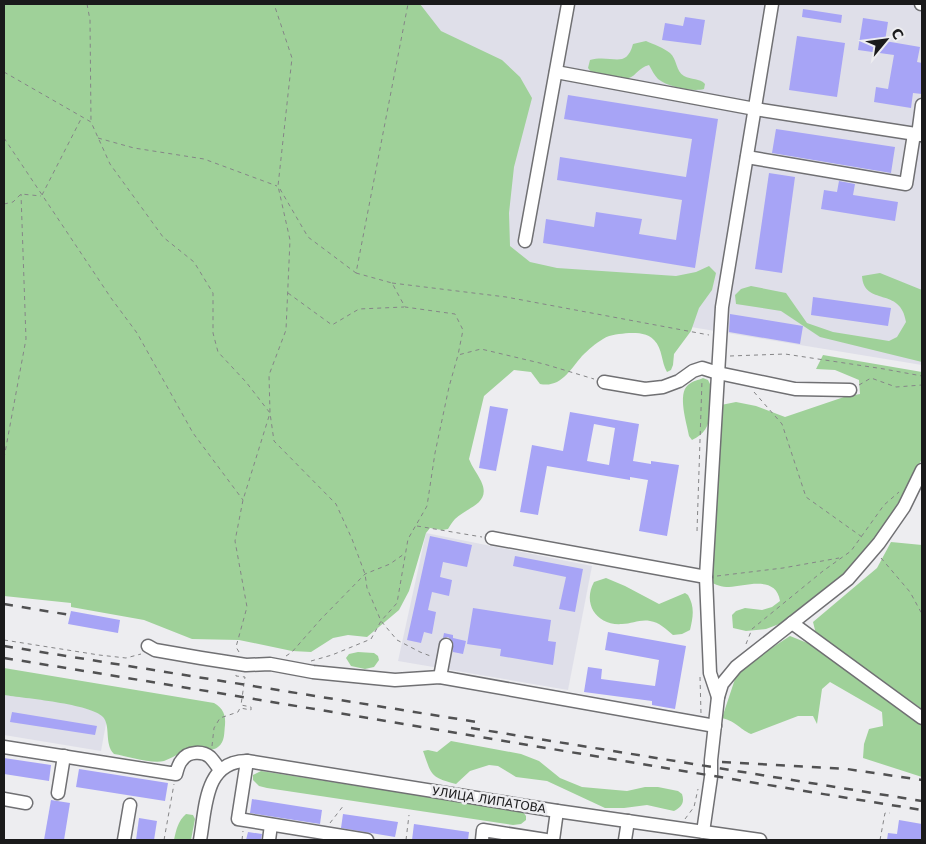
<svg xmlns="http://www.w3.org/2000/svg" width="926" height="844" font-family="'DejaVu Sans',sans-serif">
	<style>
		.built { fill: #dfdfe9 }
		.green { fill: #9fd199 }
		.building { fill: #a7a4f6; fill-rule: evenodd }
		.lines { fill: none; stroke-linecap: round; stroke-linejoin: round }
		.minor-casing { stroke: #707073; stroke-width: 15 }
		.path { stroke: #858587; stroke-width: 1; stroke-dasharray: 4 4; stroke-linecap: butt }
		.minor { stroke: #fff; stroke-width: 12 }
		.rail { stroke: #515152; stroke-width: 2.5; stroke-dasharray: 9 9; stroke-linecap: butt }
		.labels { text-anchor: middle; stroke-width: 5; stroke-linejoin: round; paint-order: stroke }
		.street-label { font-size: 12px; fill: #1a1a1b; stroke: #ededf0 }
	</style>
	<rect width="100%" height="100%" fill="#ededf0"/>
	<g class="built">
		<path d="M415,4H922V365L362,273Z"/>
		<path d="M426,533L592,566L568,690L398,661Z"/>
		<path d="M4,685L110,702L101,751L4,735Z"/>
	</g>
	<g class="green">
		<path d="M4,4H420L441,31L502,60L520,77L532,98L514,167L509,213L510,246L530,262L557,268L676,276L696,272L709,266L716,273L712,290L699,308L691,331L674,354L673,365L671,370L667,372C661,362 663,349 654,340C648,333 638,333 629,333C620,334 611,334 603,339C596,343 588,350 582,356C570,370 561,388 540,384L531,372L514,370L484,396L469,459C472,467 477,473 481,481C492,504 467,507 455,519C452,522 450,526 448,529L442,530L430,528L426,533L409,591L399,610L367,637L348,635L333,638L311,652L292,651L239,640L192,639L144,620L71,607V603L4,596Z"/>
		<path d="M646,41C653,44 664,48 670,53C677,59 676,72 684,76C691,80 700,78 705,84L704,89C692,92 668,87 658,79C654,75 652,70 649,65C638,68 637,75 629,78C618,82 595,79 588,68L590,60C612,54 626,70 633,44Z"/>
		<path d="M880,273L922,290V362L820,337L781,311L736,304L735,295L741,289L751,286L786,293L807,323L833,332L889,341L897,337L906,322C901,286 864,307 862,276Z"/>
		<path d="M823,355L922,372V459L880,536L839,579L813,599L790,620L766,629L746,631L733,628L732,615L736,611L745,608L762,610L772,607L780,601C776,575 746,586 729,587C722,587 715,585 710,581L721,405L736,402L756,406L785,417L844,397L860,394L859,380L835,370L816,369Z"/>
		<path d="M703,378L708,380L710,384C709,405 717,429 692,440L689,436C687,424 677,394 688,385C692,381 699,380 703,378Z"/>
		<path d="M891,542L922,545V709L816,634L813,622L877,568Z"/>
		<path d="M606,578L625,586L659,604L685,593L688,595C695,607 693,617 690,630L682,634L673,635C666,629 659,622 650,621C640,619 632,624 622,624C597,626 582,604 594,582Z"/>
		<path d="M790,636L810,644L922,726V777L863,758L864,744L869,729L883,726L882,712L830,682L822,689L817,724L813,716H798L751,734C738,728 737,722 722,718L738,670Z"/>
		<path d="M358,652L374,653L378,656L379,660L374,667L365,669L351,666L346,658L349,654Z"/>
		<path d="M4,668L214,703C223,708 226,715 225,725C224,733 225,742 218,747C212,752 203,748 196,748C184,749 175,757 164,761C151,764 127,756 114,754C104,744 111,726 103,717C92,704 23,698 4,695Z"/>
		<path d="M451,741L521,754L539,761L560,778L582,787L627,791L645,787H658L678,791L682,794C685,803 681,807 674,811L647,805L624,808H605L547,781L516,777L498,766L489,765L470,771L456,784C430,777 432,776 423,751L428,750L437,752Z"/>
		<path d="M261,771L514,810L523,812L526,816V820L521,824L513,825L267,788L259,786L253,780V775Z"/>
		<path d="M186,814L193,815L195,819L191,840H174C176,830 178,821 186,814Z"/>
	</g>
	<g class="building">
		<path d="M803,9L842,15L841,23L802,17Z"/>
		<path d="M685,17L705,20L701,45L662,40L665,23L683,26Z"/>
		<path d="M863,18L888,22L885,41L920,47L917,62L922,63V94L913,93L911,108L874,102L876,87L888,89L894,55L858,50Z"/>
		<path d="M797,36L845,43L837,97L789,90Z"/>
		<path d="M568,95L718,119L695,268L543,243L546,219L594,227L596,212L642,219L639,234L676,240L682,200L557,180L560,157L686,177L692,139L564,119Z"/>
		<path d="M776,129L895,147L891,173L772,153Z"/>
		<path d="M769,173L795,177L782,273L755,269Z"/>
		<path d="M839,181L855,184L853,195L898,202L895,221L821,209L824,190L837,192Z"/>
		<path d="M813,297L891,308L888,326L811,315Z"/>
		<path d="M730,314L803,326L800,344L729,332Z"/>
		<path d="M490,406L508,409L496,471L479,468Z"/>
		<path d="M570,412L639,424L633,461L651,464V461L679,465L667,536L639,531L648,480L630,477V480L547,466L538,515L520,512L532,445L563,451ZM594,424L615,428L609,465L587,461Z"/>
		<path d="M430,536L472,545L467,567L443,562L440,577L452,580L449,596L432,592L428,610L436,612L432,634L424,632L421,643L407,640Z"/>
		<path d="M515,556L583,569L575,612L559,609L566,577L513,566Z"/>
		<path d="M473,608L551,620L548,641L556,642L553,665L500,656L501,649L467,644Z"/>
		<path d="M71,611L120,620L118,633L68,624Z"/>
		<path d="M608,632L686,646L675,709L652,705V701L584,692L588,667L602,669L601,679L655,686L659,660L605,650Z"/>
		<path d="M444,633L453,635V638L466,641L463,654L453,652V642L448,637L443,638Z"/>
		<path d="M12,712L97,726L95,735L10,722Z"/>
		<path d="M4,758L51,765L49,781L4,774Z"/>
		<path d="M79,769L168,783L165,801L76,787Z"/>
		<path d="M252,799L322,810L320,824L250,813Z"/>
		<path d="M51,800L70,803L64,840H44Z"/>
		<path d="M343,814L398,822L395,837L341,828Z"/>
		<path d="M139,818L157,821L154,840H136Z"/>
		<path d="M899,820L922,824V840H887L888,833L897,834Z"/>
		<path d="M414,824L469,832L468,840H412Z"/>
		<path d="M248,832L262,834L261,840H246Z"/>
	</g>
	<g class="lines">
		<defs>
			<g id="minor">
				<path d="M921,4H922"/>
				<path d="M556,72L755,109L922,135"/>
				<path d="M918,135L922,105"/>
				<path d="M747,157L906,184L914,134"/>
				<path d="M525,241L568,4"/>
				<path d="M604,382L645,389L663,387L679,381L693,371L702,368L718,373L795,389L850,390"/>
				<path d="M492,538L706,577"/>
				<path d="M792,623L922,718"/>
				<path d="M148,646L155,650L201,658L246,665L270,664L313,672L395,680L440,677L715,726"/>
				<path d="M440,677L446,645"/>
				<path d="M718,697L710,673L706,577L722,307L772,4"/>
				<path d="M4,747L176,774C177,770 179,763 182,760C188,751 203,751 210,757C214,761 217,766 220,770"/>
				<path d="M247,761L238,819L367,840"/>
				<path d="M58,793L64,756"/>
				<path d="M4,799L26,803"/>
				<path d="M703,832L711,777V760L718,697L722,684L736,667L848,579L879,543L904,507L922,470"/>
				<path d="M124,840L130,805"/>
				<path d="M200,840C206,808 204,761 247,761L557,811L760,840"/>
				<path d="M269,840L271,825"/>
				<path d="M482,840L483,830L546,840"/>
				<path d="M553,840L557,811"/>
				<path d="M625,840L628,821"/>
			</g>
		</defs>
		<use href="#minor" class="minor-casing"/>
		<g class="path">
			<path d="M87,4L90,20L91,122"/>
			<path d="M4,72L91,122L110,164L163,237L194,262L213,293V333L218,352L246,382L270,413L274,441L336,504L352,539L365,574L367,588L381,621L397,640L420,652L433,657"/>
			<path d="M4,138L111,298L137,333L193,433L243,500"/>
			<path d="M98,138L134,148L204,159L277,186"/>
			<path d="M280,189L308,237L356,273L408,4"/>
			<path d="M42,195L82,117"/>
			<path d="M4,204L13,202L21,194L41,196"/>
			<path d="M356,273L392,283L405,307L455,314L463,330L458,355"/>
			<path d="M392,283L506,297L709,335"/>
			<path d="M288,293L332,325L359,309L404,307"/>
			<path d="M730,356L785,354L884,369L922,376"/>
			<path d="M859,385L871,378L896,387L922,385"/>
			<path d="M754,392L782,424L806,497L862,537"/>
			<path d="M4,458L26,339L21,194"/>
			<path d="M417,526L482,537"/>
			<path d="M697,531L702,380"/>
			<path d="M881,558L910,592L922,614"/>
			<path d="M717,576L783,568L839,558"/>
			<path d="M4,640L99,655L126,658L141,654"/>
			<path d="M746,644L752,629L823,571L851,551L884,505L899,492"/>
			<path d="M239,652L236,647L247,607L235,541L243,500L270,413L269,375L286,330L290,240L278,186L292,58L275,7L276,4"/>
			<path d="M286,656L292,652L321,619L365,574L390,564L404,554"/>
			<path d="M311,661L332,655L371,639L381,621L397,603L408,539L427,506L435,453L449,387L458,355L481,349L544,364L594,379"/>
			<path d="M700,677L701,713"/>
			<path d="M212,746L214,728L220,718L238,712L240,708L251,710V707L241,705L245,677L236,676V674"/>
			<path d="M685,819L694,807L698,789"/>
			<path d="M330,823L344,805"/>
			<path d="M164,840L174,784"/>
			<path d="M242,840L243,831"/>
			<path d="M406,840L409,815"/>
			<path d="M880,840L885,813H890"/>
		</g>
		<use href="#minor" class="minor"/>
		<g class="rail">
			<path d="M4,604L70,615"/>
			<path d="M4,646L483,723"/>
			<path d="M4,658C310,707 616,761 922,810"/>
			<path d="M471,728L922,801"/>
			<path d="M722,762L847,769L922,780"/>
		</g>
	</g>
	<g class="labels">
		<g class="street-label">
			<text transform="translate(489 800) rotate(9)" y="4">УЛИЦА ЛИПАТОВА</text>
		</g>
	</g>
	<rect width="926" height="844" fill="none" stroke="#1a1a1b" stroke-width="10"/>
	<g transform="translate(886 40) rotate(61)" stroke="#ededf0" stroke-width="4" paint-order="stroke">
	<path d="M0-4L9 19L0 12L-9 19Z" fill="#1a1a1b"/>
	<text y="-8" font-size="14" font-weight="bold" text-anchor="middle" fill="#1a1a1b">С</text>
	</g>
</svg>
